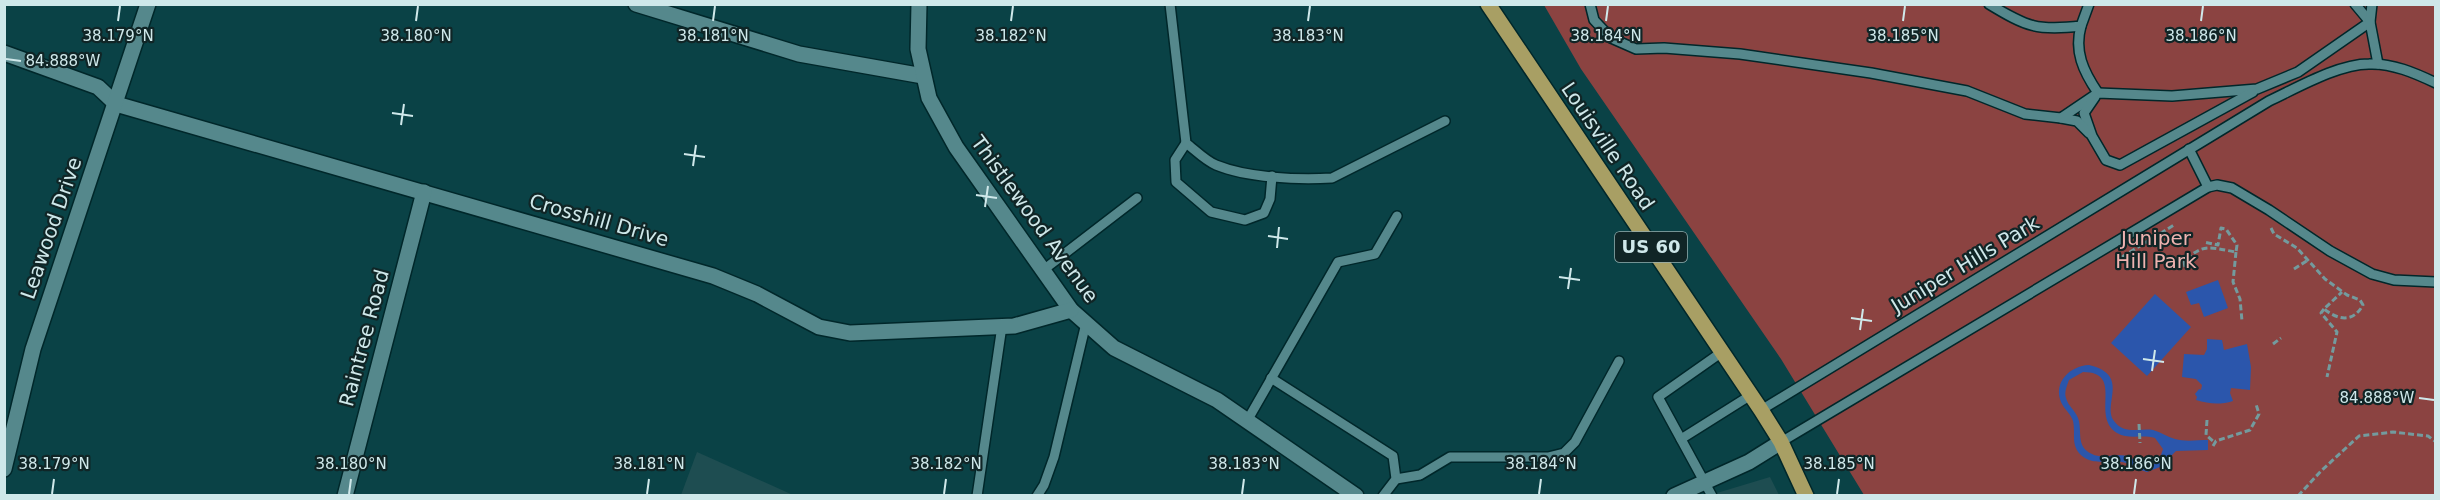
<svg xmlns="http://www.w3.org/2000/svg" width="2440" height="500" font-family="'DejaVu Sans',sans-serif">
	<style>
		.built { fill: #1e4d51 }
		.green { fill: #8b4341 }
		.water { fill: #2b56ac; fill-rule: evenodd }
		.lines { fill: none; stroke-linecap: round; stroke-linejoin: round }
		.service-casing { stroke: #00272a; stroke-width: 12 }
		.minor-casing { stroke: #00272a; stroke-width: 18 }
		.primary-casing { stroke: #00272a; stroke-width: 18 }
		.path { stroke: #739b9e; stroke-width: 3; stroke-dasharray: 6 3; stroke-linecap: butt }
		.service { stroke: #55888c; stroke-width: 9 }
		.minor { stroke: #55888c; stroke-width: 15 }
		.primary { stroke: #a89f64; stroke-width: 15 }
		.ticks { fill: none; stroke: #cfe8ea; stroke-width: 2 }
		.labels { text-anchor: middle; stroke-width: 4.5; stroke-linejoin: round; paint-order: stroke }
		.shield { fill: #102526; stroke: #96aeaf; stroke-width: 1.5 }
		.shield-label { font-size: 18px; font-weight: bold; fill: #cfe8ea }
		.street-label { font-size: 20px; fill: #cfe8ea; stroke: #102526 }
		.park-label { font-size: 20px; fill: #efb3b0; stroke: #102526 }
		.ticks-label { font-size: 15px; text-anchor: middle; fill: #cfe8ea; stroke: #102526; stroke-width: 4.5; stroke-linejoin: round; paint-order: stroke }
	</style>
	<rect width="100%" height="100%" fill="#0a4246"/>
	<g class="built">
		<path d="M697,452L793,495H681Z"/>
		<path d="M1770,477L1779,495L1707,496Z"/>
	</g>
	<path class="green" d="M1544,5H2435V495H1864L1781,359L1581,69Z"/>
	<g class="water">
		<path d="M2218,280L2228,308L2204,317L2199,303L2191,305L2186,292Z"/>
		<path d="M2155,294L2191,327L2147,376L2111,343Z"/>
		<path d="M2207,339L2222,340L2224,350L2247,344L2251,367L2250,390L2231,388L2230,393L2233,401C2220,405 2209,404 2196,400L2197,397L2195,394L2199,389L2201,390L2202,385L2196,379L2182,377L2184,354L2204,355L2207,349Z"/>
		<path d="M2089,365C2131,375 2102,404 2114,421C2124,435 2140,428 2153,430C2161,432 2167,437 2175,439C2185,442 2197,440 2208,440V450L2176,451L2160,467L2147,472C2138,470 2131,463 2122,462C2107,459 2094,466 2082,456C2070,445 2076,435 2073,421C2071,414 2064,409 2061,402C2053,382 2070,366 2089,365ZM2083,372C2125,372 2090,416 2117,433C2129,440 2143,434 2155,438L2163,449L2159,461C2146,470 2140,462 2129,457C2117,452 2103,460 2092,454C2075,446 2083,432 2078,418C2075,410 2068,406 2066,398C2064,392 2067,386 2069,380Z"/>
	</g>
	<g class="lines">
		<defs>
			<g id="service">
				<path d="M1170,4L1186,143C1195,150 1206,161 1216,165C1248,178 1298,180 1332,178L1445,121"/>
				<path d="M1590,4L1594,20L1611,38L1636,49L1664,48L1740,54L1871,73L1967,91L2025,114L2061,118L2098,93L2172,96L2257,89L2298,72L2370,22L2355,4"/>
				<path d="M1989,4C2027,27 2037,31 2081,26L2089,4"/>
				<path d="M2372,4L2370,22L2378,64"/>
				<path d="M2081,26C2074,51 2083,71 2098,93"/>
				<path d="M2095,97L2084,113L2092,136L2106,160L2120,165L2253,92"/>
				<path d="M2061,118L2077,121L2089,133"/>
				<path d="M1186,143L1175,160L1176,182L1211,212L1245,220L1264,213L1270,199L1272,176"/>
				<path d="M2189,149L2208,187"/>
				<path d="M1042,271L1137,198"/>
				<path d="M1271,378L1393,456L1396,479L1383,496"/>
				<path d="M1761,410L2269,101C2297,88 2338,64 2369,64C2392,63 2415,73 2436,83"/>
				<path d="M1247,421L1338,262L1375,254L1397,216"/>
				<path d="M1681,439L1751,395"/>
				<path d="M1781,442L2208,187L2217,185L2232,188L2269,210L2330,251L2372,274L2394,280L2436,282"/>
				<path d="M1396,479L1420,475L1450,457H1548L1564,453L1575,442L1619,361"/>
				<path d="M977,496L1002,326"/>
				<path d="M1037,496L1044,485L1054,457L1086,323"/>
				<path d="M1712,496L1658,397L1722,352"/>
			</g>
			<g id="minor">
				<path d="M636,4L799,54L923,76"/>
				<path d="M919,4L918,49L929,98L956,147L1071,310L1114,348L1217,400L1356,496"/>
				<path d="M4,53L98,87L116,104L713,276L757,294L819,327L850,333L1014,326L1071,310"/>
				<path d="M4,469L33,349L148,4"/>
				<path d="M345,496L424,192"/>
				<path d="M1674,496L1749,462L1781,442"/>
			</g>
			<path id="primary" d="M1488,4L1761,410L1781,442L1806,496"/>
		</defs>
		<use href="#service" class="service-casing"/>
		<use href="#minor" class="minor-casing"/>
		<use href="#primary" class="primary-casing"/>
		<g class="path">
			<path d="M2271,228L2274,234L2297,248L2325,279L2347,295L2360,300L2363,305C2353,323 2338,320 2324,309L2342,292"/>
			<path d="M2236,252L2233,282L2240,299L2242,321"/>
			<path d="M2122,257L2174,225"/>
			<path d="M2185,267L2184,262C2203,242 2211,248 2236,252L2237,245L2226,229L2221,228L2218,245L2204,242"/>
			<path d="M2294,269L2308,260"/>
			<path d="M2324,309L2321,313L2337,332L2327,377"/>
			<path d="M2273,344L2281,338"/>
			<path d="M2207,420L2206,435L2214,442"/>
			<path d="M2139,424L2140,443"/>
			<path d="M2213,446L2216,441L2250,430L2259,414L2256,404"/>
			<path d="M2298,496L2321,471L2359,436L2393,432L2428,436L2436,442"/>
		</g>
		<use href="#service" class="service"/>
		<use href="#minor" class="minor"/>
		<use href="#primary" class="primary"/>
	</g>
	<path class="ticks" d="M118,21L120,6M416,21L418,6M713,21L715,6M1011,21L1013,6M1308,21L1310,6M1606,21L1608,6M1903,21L1905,6M2201,21L2203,6M6,59L21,61M392,113L413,116M401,125L404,104M684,154L705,157M693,166L696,145M976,195L997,198M985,207L988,186M1268,236L1288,239M1277,248L1279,227M1559,277L1580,280M1568,289L1571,268M1851,318L1872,321M1860,330L1863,309M2143,359L2164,362M2152,371L2155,350M2419,398L2434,400M52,494L54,479M349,494L351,479M647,494L649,479M944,494L946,479M1242,494L1244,479M1539,494L1541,479M1837,494L1839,479M2134,494L2136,479"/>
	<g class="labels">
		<rect class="shield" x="1615" y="232" width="72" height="30" rx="4.5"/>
		<g class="shield-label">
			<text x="1651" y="253">US 60</text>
		</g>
		<g class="street-label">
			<text transform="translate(1608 146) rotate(56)" y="7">Louisville Road</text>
			<text transform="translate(1035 219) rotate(54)" y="7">Thistlewood Avenue</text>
			<text transform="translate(599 220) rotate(16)" y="7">Crosshill Drive</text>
			<text transform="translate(51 228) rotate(-71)" y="7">Leawood Drive</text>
			<text transform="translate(1965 264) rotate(-31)" y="7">Juniper Hills Park</text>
			<text transform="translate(364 338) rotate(-75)" y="7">Raintree Road</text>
		</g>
		<g class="park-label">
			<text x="2156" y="245">Juniper<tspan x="2156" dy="23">Hill Park</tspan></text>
		</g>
	</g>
	<g class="ticks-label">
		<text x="118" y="41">38.179°N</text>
		<text x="416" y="41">38.180°N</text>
		<text x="713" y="41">38.181°N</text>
		<text x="1011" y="41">38.182°N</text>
		<text x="1308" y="41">38.183°N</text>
		<text x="1606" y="41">38.184°N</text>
		<text x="1903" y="41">38.185°N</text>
		<text x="2201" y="41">38.186°N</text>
		<text x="63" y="66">84.888°W</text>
		<text x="2377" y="403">84.888°W</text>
		<text x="54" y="469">38.179°N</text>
		<text x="351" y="469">38.180°N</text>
		<text x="649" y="469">38.181°N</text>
		<text x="946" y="469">38.182°N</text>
		<text x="1244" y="469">38.183°N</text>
		<text x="1541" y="469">38.184°N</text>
		<text x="1839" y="469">38.185°N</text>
		<text x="2136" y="469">38.186°N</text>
	</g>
	<rect width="2440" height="500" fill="none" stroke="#cfe8ea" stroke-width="12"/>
</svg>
